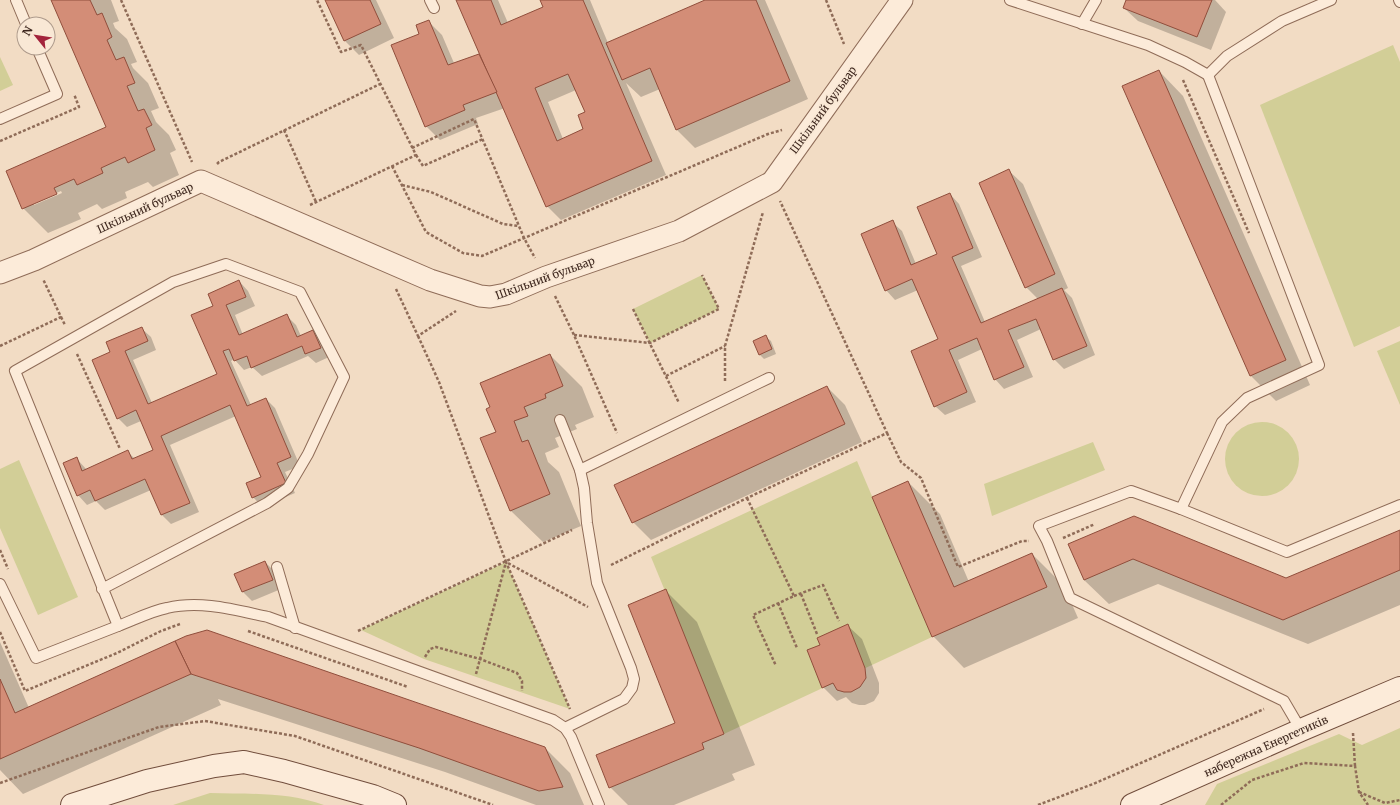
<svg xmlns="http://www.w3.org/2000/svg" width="1400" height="805" font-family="Merriweather,serif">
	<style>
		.green { fill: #d2ce97 }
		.shadow { fill: #0003; fill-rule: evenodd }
		.building { fill: #d38d77; stroke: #904e3c; fill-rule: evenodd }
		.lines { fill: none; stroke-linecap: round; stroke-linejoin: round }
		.lane-casing { stroke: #8f6c58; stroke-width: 12 }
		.street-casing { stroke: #8f6c58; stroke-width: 23 }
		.secondary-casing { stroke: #714d3c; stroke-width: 24 }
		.path { stroke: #8f6c58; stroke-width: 2.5; stroke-dasharray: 3 2; stroke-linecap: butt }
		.lane { stroke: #fcebd9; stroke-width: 10 }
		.street { stroke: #fcebd9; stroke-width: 21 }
		.secondary { stroke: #fcebd9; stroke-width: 22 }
		.labels { text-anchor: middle; stroke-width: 3.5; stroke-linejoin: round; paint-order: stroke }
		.street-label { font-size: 11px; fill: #3e271e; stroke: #f9e8d5 }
	</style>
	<rect width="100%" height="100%" fill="#f2dcc4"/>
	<g class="green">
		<path d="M1393,45L1400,62V326L1354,347L1260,105Z"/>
		<path d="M0,57L13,85L0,91Z"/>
		<path d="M702,275L719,309L650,343L633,309Z"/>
		<path d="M1400,341V405L1377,351Z"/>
		<circle cx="1262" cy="459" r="37"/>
		<path d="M1093,442L1105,470L992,516L984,484Z"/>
		<path d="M19,460L78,597L38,615L0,528V469Z"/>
		<path d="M857,461L932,637L724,734L651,557Z"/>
		<path d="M506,562L570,709L424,659L361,630Z"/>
		<path d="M1400,728V805H1205L1217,784L1339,734L1362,745Z"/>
		<path d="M210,793C248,794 288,792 324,805H173Z"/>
	</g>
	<g class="shadow">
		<path d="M52,0H111L119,21L113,23L115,28L127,39L137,62L131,64L133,68L148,83L159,108L151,111L156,122L169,135L176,150L170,153L179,175L153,187L148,182L125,192L127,198L102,209L97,204L78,213L81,219L48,233L23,208L108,127ZM61,191L62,193L34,205V203Z"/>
		<path d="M326,0H376L394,38L359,55L345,41Z"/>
		<path d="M457,0H498L508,23L544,7L541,0H590L608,43L708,0H765L808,99L695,148L677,130L660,89L641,97L626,83L666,175L561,220L547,206L505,108L476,118L478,124L440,140L426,126L420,34L428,21L442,35L454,63L480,55ZM576,90L586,113L585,129L563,139L548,102Z"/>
		<path d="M1127,0H1215L1226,12L1211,50L1138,21L1124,8Z"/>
		<path d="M1159,71L1183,96L1310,385L1276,401L1251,376L1123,86Z"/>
		<path d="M1009,171L1023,184L1068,288L1064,290L1072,298L1095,355L1064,369L1054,359L1041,329L1017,340L1033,377L1004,389L995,379L982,349L958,360L976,402L945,415L935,406L939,340L918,290L895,300L886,290L892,222L902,231L916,264L938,254L950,194L959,204L982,257L961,266L985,322L1038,299L1026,287Z"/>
		<path d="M239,281L248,291L255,306L235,315L243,335L287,316L296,325L301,336L312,331L322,340L329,357L316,363L308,356L262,376L252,367L244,370L234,359L231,361L251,405L266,399L275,408L300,466L285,472L295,493L262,507L253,497L262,477L236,416L170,445L199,512L171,524L162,515L151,490L105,510L96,501L87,505L78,495L77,459L87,470L128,452L135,459L154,451L141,421L127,427L118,418L111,353L141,328L151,337L156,350L133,360L152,403L218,375L215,306Z"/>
		<path d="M766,337L771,341L776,354L764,359L760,355L754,342Z"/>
		<path d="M550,355L582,387L594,417L575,425L577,429L555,438L559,447L545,453L548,462L559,472L581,526L543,542L511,511L481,439L497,432Z"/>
		<path d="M827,387L845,405L862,442L651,540L633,522Z"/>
		<path d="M908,482L940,514L969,582L1032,554L1064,586L1078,618L964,668L933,636Z"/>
		<path d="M1400,531V605L1308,644L1158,584L1109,604L1084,580L1070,545L1286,579Z"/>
		<path d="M265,562L274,571L281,589L252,601L243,592L235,574Z"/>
		<path d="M666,591L697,622L755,765L732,774L735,780L674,805H628L610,787L677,723Z"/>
		<path d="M848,626L862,639L879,683V693L874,701L865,705H859L852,703L846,697L837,701L823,687Z"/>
		<path d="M186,637L545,748L570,773L584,805H536L445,772L218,699L221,705L23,794L0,770V642L29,708Z"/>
	</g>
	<g class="building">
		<path d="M51,0H90L97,15L102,13L112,37L107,40L116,60L124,57L135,83L127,86L138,111L144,109L152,125L146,128L155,150L128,163L125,157L101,168L103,173L77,185L74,179L54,188L57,194L22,209L6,171L106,127Z"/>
		<path d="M325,0H370L381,24L344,41Z"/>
		<path d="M456,0H491L501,25L543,7L540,0H583L652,161L546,207ZM568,74L585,112L578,115L583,129L557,141L535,88Z"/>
		<path d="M705,0H756L790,81L676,130L650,68L622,80L606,43Z"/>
		<path d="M1126,0H1212L1197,37L1123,8Z"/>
		<path d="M429,20L448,65L479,54L497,92L463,105L465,110L425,127L391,45L419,34L416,25Z"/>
		<path d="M1159,70L1286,360L1250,376L1122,86Z"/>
		<path d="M1009,169L1055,274L1025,288L979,183Z"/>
		<path d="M950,193L973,248L952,257L981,323L1062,288L1087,346L1053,360L1036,319L1008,330L1024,367L994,380L977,338L949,350L967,392L934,407L911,351L938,339L912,279L885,291L861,234L893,220L911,265L937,254L917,207Z"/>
		<path d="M239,280L246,297L226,305L239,335L287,314L297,337L313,330L321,348L305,354L302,346L251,368L247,356L234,361L229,349L223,351L247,406L266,398L291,457L277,463L286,483L252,498L246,483L261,477L230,405L161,436L190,503L161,515L145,479L95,501L90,490L77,496L63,463L77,457L82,471L128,450L132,459L153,450L136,410L117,419L92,360L110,352L106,342L142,327L148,341L125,351L148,404L217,374L191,315L213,306L208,294Z"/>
		<path d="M766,335L772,349L759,355L753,341Z"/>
		<path d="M550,354L563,386L545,394L546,398L524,407L528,416L514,421L522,442L528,440L550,494L510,511L480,438L496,432L486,409L490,407L480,383Z"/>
		<path d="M827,386L845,424L632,523L614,485Z"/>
		<path d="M908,481L954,587L1032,553L1047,587L932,637L872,497Z"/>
		<path d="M1134,516L1286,578L1400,530V570L1283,620L1133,559L1084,580L1068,544Z"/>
		<path d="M265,561L273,580L242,592L234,574Z"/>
		<path d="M666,589L724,734L702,743L704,749L609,788L596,755L675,723L628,605Z"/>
		<path d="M848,624L865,668L866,678L860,687L851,692H844L837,690L833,683L822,688L807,650L820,645L817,638Z"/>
		<path d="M207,630L545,747L563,787L539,791L419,748L191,674L175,641L186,636Z"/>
		<path d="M175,641L191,674L0,759V679L15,713Z"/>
	</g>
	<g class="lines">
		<defs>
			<g id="lane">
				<path d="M16,0L26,24"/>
				<path d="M430,0L434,8"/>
				<path d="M1010,0L1148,45L1185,62L1208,75L1227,56L1282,21L1331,0"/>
				<path d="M1399,0L1400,2"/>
				<path d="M1082,24L1096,0"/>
				<path d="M0,119L57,94L37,48"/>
				<path d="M560,420L580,470L584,488L587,523L597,583L631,668L634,679L632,688L624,699L565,728"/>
				<path d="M580,470L769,378"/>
				<path d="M1181,509L1222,422L1247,398L1319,365L1208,75"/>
				<path d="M277,567L295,628"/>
				<path d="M0,584L36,658L118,626L15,371L173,282L226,264L300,292L344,377L308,454L288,488L267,503L102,589"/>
				<path d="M118,626C134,620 151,611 167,608C201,600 235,610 268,617L553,720L565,728L571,737L599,805"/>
				<path d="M1301,730L1284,701L1070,598L1047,541L1039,526L1131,491L1181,509L1287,552L1400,505"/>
			</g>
			<path id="street" d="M0,273L34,260L201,181L430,280L480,296L490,297L506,294L546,277L679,231L772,182L902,0"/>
			<g id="secondary">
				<path d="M72,805L147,781L214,766L244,762L284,771L373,796L395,805"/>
				<path d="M1132,805L1301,730L1400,688"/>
			</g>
		</defs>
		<use href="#lane" class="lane-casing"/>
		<use href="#street" class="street-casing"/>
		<use href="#secondary" class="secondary-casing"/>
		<g class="path">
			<path d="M121,0L192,162"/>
			<path d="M826,0L844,44"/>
			<path d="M1183,80L1249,233"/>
			<path d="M284,130L316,202"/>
			<path d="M0,141L79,107L74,94"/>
			<path d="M412,148L474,119L524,238L535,258"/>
			<path d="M416,155L423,166L483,139"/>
			<path d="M217,164L219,162L380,84"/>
			<path d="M392,166L426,232L463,253L482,256L768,134L782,130"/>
			<path d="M402,185L431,192L503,224L519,226"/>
			<path d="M310,205L416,155L361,45L341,52L317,0"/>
			<path d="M396,289L418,336L456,311"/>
			<path d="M555,296L574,335L617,433"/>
			<path d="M633,309L679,403"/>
			<path d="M61,317L65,325"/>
			<path d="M574,335L650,343L719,309L702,275"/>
			<path d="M418,336L439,382L506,562L588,607"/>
			<path d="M0,346L61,317L43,279"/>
			<path d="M77,354L120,449"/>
			<path d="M666,376L725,346"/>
			<path d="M725,381V346L763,212"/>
			<path d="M887,433L901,462L921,478L958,567L1022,541H1029"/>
			<path d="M747,498L794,596L753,615L776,666"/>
			<path d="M1063,538L1095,524"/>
			<path d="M0,550L8,569"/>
			<path d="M611,565L747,498L887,433L780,201"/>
			<path d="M801,594L817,634"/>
			<path d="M794,596L823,585L839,621"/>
			<path d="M778,603L797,648"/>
			<path d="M248,631L408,687"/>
			<path d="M358,631L572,530"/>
			<path d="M0,632L25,691L117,653L161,631L180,624"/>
			<path d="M425,657L430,649L436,647L480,659L517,673L522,681V691"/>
			<path d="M476,674L506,562L570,709"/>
			<path d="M1353,733L1355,766"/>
			<path d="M0,783L159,727L205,721L295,736L493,805"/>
			<path d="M1359,792L1385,803L1400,800"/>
			<path d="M1038,805L1093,784L1264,709"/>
			<path d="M1221,805L1252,780L1304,763L1355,766L1359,792L1368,805"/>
		</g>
		<use href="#lane" class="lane"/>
		<use href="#street" class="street"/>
		<use href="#secondary" class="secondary"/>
	</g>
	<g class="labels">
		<g class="street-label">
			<text transform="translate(823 110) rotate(-54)" y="4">Шкільний бульвар</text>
			<text transform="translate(145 208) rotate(-25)" y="4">Шкільний бульвар</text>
			<text transform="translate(545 278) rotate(-20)" y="4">Шкільний бульвар</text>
			<text transform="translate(1266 746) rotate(-24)" y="4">набережна Енергетиків</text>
		</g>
	</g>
	<g transform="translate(36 36) rotate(300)"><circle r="19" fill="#f9e8d5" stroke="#ae9b8c"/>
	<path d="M0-3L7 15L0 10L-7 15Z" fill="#a3233b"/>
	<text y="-6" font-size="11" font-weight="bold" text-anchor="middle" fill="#3e271e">N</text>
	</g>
</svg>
